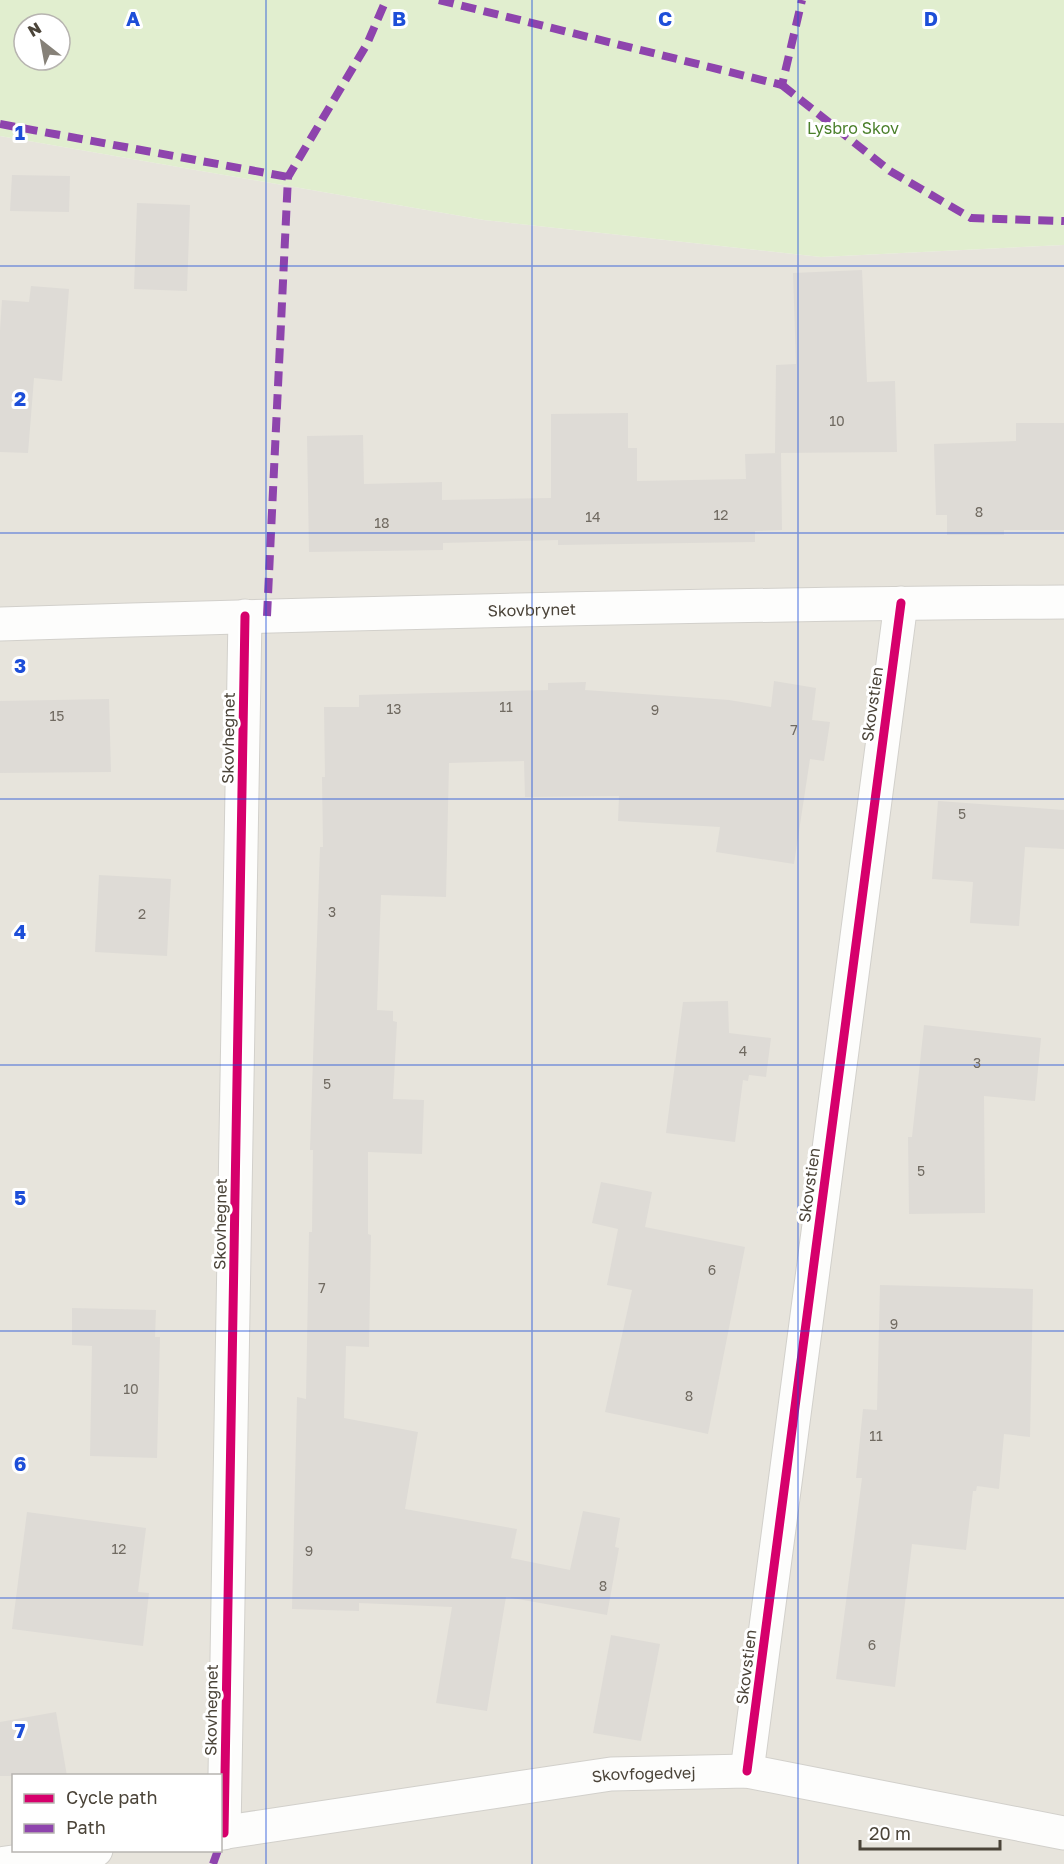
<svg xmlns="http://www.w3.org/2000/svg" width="1064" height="1864" font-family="'Golos Text',sans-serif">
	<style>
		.residential { fill: #e7e4dc; fill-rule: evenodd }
		.green { fill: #e1eecf; fill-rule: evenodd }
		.building { fill: #dedbd6 }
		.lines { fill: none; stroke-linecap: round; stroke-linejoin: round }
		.street-casing { stroke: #d2d0cb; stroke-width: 35 }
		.street { stroke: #fdfdfc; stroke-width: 33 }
		.quiet { stroke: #8e44ad; stroke-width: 8; stroke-dasharray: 15 8; stroke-linecap: butt }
		.cycleway-casing { stroke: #fff; stroke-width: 13 }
		.cycleway { stroke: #d6006c; stroke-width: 9 }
		.grid { fill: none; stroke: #1d4ed8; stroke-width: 1.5; stroke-opacity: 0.55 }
		.labels { text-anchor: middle; stroke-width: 6; stroke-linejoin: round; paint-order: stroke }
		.number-label { font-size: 14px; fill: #706a61 }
		.park-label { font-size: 16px; fill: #4a7f2a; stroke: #fff }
		.street-label { font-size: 16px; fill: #4b4439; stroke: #fff }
		.grid-label { font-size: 20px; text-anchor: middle; font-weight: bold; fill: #1d4ed8; stroke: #fff; stroke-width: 6; stroke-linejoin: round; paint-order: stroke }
	</style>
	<rect width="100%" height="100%" fill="#f4f2ee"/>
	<path class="residential" d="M0,136L484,220L821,257L1064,245V1864H0ZM14,1776H220V1850H14Z"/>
	<path class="green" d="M0,0H1064V245L821,257L484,220L0,136ZM24,24H60V60H24Z"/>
	<g class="building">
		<path d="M12,175L70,176L69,212L10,211Z"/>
		<path d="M137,203L190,205L187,291L134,289Z"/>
		<path d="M862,270L867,382L895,381L897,452L775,453L776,365L796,364L793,273Z"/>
		<path d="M31,286L69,289L62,381L34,378L28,453L0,452V330L2,300L29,302Z"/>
		<path d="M628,413V448H637V481L746,479L745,454L781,453L782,530L755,531V542L558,545V540L443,543V550L309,552L307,436L363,435L364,484L442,482V500L551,498V414Z"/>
		<path d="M1016,423H1064V530H1004V535H947V515H936L934,444L1016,441Z"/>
		<path d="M774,681L816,688L812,720L830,722L824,761L810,759L794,864L716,852L720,827L618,821L619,796L525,797L524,761L449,763L446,897L381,895L377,1010L393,1011V1021L397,1022L393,1099L424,1100L422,1154L368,1152V1234L371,1235L369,1347L346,1346L344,1418L418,1432L405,1509L517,1529L511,1558L570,1570L583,1511L620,1518L615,1547L619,1548L607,1615L506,1597L487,1711L436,1703L452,1607L359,1603V1611L292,1609L297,1397L306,1399L309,1232H312L313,1150H310L320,847H323L322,777H325L324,707H359V695L548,690V683L586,682L585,690L729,700L771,707Z"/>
		<path d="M109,699L111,772L0,773V701Z"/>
		<path d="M938,801L1064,810V849L1025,847L1019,926L970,923L973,882L932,879Z"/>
		<path d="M99,875L171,879L167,956L95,952Z"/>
		<path d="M728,1001L729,1033L771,1038L766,1077L749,1075L748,1081L743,1080L735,1142L666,1133L683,1002Z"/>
		<path d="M924,1025L1041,1038L1035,1101L984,1096L985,1213L909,1214L908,1137H912Z"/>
		<path d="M601,1182L652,1192L645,1227L745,1247L708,1434L605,1412L632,1290L607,1285L618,1229L592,1223Z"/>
		<path d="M880,1285L1033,1289L1030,1437L1004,1434L999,1489L977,1486L976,1491H973L966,1550L912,1544L895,1687L836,1679L862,1478H856L863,1409L877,1410Z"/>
		<path d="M72,1308L156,1310L155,1337H160L157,1458L90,1456L92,1346L72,1345Z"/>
		<path d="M27,1512L146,1528L138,1592L149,1593L143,1646L12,1629Z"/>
		<path d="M611,1635L660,1644L641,1741L593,1733Z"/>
		<path d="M56,1712L67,1776H0V1722Z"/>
	</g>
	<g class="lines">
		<defs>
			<g id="street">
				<path id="s1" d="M0,624C355,613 709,604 1064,602"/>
				<path d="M747,1771L901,603"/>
				<path id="s2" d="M220,1833L611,1774L747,1771L1064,1833"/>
				<path d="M224,1833L245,616"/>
				<path d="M0,1864L96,1850"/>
			</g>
		</defs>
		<use href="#street" class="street-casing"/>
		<use href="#street" class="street"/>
		<g class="quiet">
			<path d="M439,0L782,85L802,0"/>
			<path d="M782,85L890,171L971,218L1064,221"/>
			<path d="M0,124L288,177"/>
			<path d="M267,616L288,177L367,44L386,0"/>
			<path d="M213,1864L218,1850"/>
		</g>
		<defs>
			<g id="cycleway">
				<path d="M747,1771L901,603"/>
				<path d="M224,1833L245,616"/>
			</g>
		</defs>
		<use href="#cycleway" class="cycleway-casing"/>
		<use href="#cycleway" class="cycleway"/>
	</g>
	<path class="grid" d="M266,0V1864M532,0V1864M798,0V1864M0,266H1064M0,533H1064M0,799H1064M0,1065H1064M0,1331H1064M0,1598H1064"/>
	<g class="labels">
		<g class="number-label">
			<text x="837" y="426">10</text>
			<text x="979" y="517">8</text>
			<text x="721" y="520">12</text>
			<text x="593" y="522">14</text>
			<text x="382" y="528">18</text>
			<text x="506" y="712">11</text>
			<text x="394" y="714">13</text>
			<text x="655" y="715">9</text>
			<text x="57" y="721">15</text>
			<text x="794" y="735">7</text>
			<text x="962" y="819">5</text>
			<text x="332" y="917">3</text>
			<text x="142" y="919">2</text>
			<text x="743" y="1056">4</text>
			<text x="977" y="1068">3</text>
			<text x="327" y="1089">5</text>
			<text x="921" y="1176">5</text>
			<text x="712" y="1275">6</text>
			<text x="322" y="1293">7</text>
			<text x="894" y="1329">9</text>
			<text x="131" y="1394">10</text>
			<text x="689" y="1401">8</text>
			<text x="876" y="1441">11</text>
			<text x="119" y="1554">12</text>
			<text x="309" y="1556">9</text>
			<text x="603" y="1591">8</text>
			<text x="872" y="1650">6</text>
		</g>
		<g class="park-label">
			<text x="853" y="134">Lysbro Skov</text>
		</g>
		<g class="street-label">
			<text dy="6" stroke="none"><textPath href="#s1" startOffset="532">Skovbrynet</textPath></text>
			<text transform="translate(872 704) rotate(-82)" y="6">Skovstien</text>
			<text transform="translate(228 738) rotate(-89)" y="6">Skovhegnet</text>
			<text transform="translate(809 1185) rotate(-82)" y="6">Skovstien</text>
			<text transform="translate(220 1224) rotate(-89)" y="6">Skovhegnet</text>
			<text transform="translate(746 1667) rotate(-83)" y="6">Skovstien</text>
			<text transform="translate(211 1710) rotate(-89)" y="6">Skovhegnet</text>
			<text dy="6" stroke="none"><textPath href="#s2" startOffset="428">Skovfogedvej</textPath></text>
		</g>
	</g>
	<g class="grid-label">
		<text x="133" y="26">A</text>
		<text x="399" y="26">B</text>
		<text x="665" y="26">C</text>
		<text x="931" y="26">D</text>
		<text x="20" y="140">1</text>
		<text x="20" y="406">2</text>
		<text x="20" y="673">3</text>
		<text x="20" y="939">4</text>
		<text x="20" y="1205">5</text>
		<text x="20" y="1471">6</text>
		<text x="20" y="1738">7</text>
	</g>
	<rect x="12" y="1774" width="210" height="78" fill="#ffffff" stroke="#b7b4b0" stroke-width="1.5"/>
	<rect x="24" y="1794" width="30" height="9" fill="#d6006c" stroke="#b7b4b0" stroke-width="1.5"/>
	<text x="66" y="1804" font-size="18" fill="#4b4439">Cycle path</text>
	<rect x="24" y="1824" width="30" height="9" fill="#8e44ad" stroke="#b7b4b0" stroke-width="1.5"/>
	<text x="66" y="1834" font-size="18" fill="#4b4439">Path</text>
	<g transform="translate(42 42) rotate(329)"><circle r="28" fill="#ffffff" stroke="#b7b4b0" stroke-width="1.5"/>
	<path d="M0-4.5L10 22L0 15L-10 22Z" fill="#868178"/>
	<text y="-9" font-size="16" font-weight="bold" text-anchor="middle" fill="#4b4439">N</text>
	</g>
	<path d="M860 1840v9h140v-9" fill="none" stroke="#4b4439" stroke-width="3"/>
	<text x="869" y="1840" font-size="18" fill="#4b4439" stroke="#ffffff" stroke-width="4.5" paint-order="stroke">20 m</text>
</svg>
